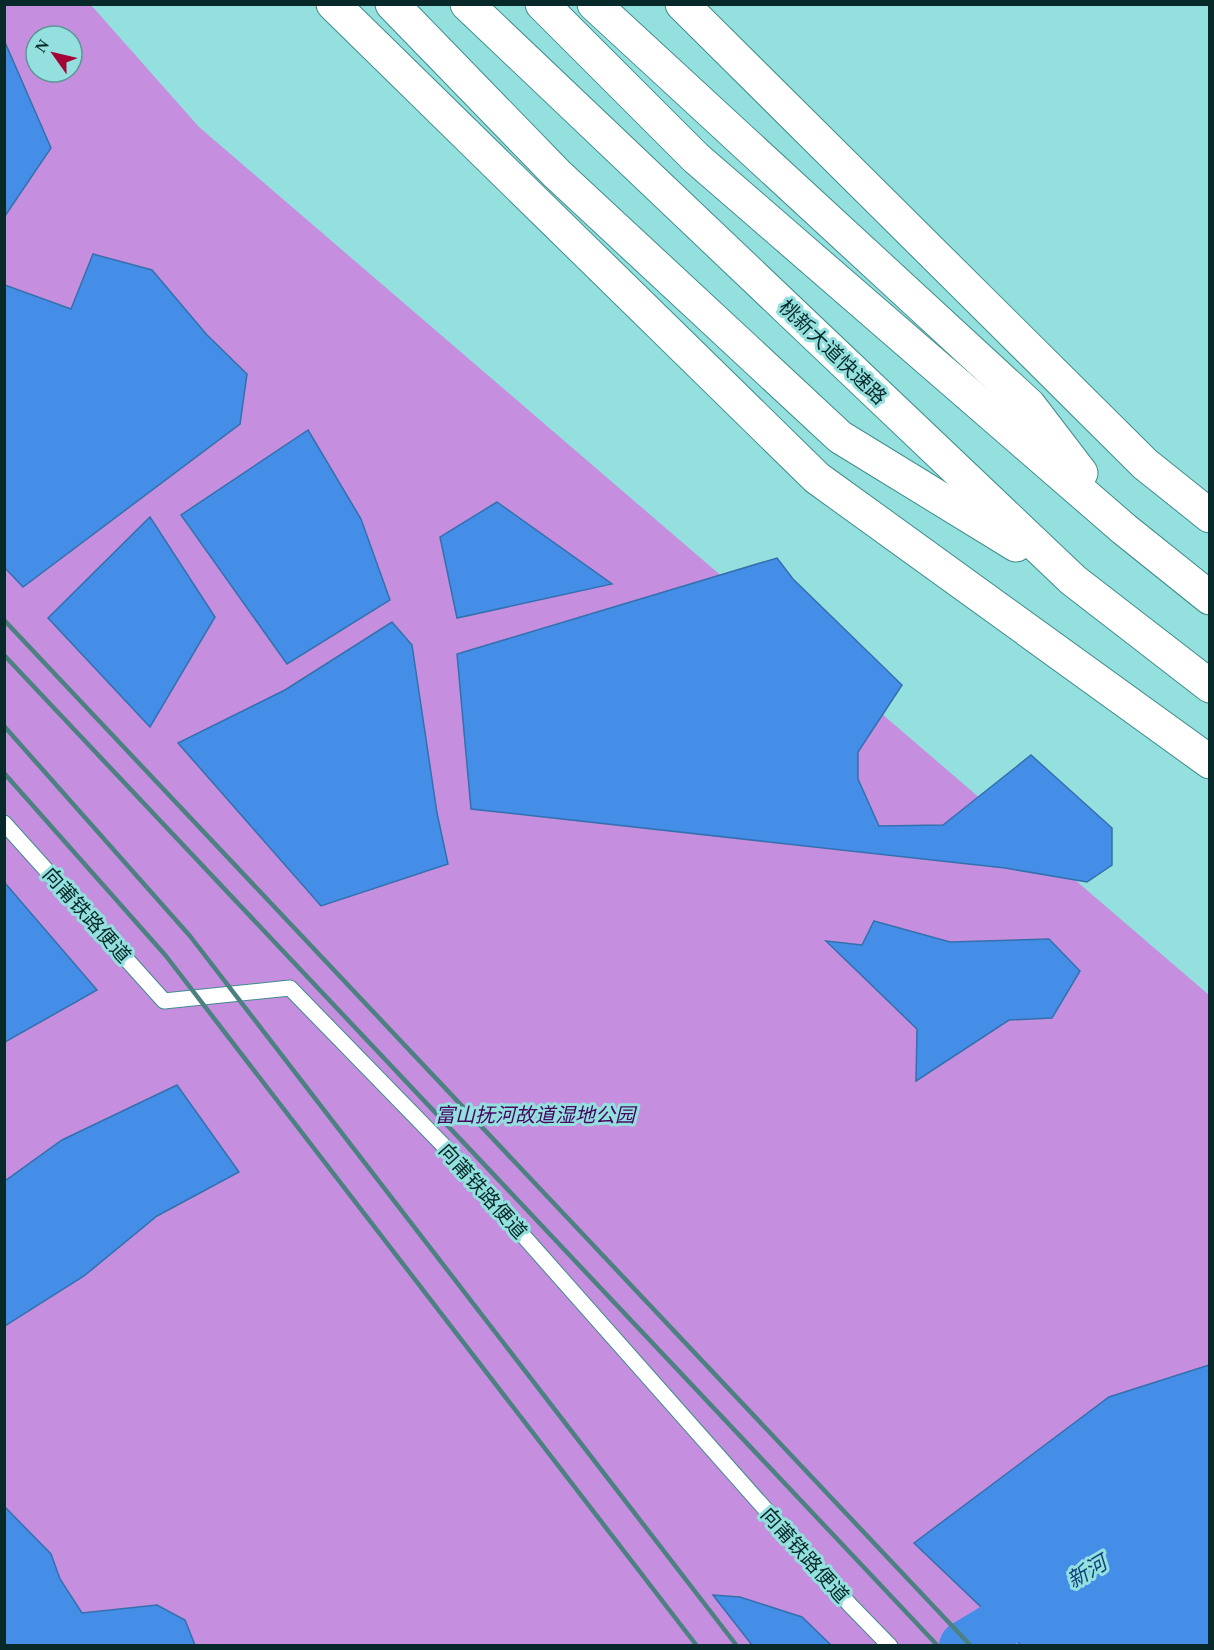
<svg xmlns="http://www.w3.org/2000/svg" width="1214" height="1650" font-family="'Times New Roman','Noto Sans SC',serif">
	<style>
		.green { fill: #c68edf; fill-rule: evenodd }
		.water { fill: #458ee7; stroke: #3370ae; stroke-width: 1.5 }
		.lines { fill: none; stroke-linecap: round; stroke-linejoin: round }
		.river { stroke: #458ee7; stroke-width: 50 }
		.lane-casing { stroke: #408c8c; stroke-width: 17 }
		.primary-casing { stroke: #408c8c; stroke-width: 35 }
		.highway-casing { stroke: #408c8c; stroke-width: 35 }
		.lane { stroke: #fff; stroke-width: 15 }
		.primary { stroke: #fff; stroke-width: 33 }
		.highway { stroke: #fff; stroke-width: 33 }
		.rail { stroke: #4c8181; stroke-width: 4.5 }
		.labels { text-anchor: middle; stroke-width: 6; stroke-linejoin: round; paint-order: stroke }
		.street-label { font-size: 20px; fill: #082929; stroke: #94e0df }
		.park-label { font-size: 20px; font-style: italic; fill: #48035f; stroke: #94e0df }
		.water-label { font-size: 21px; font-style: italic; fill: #0f417a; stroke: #94e0df }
	</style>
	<rect width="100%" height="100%" fill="#94e0df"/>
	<path class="green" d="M5,5H91L199,127L1209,995V1645L5,1646ZM36,36H72V72H36Z"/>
	<g class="water">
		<path d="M4,40L51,148L5,216H4Z"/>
		<path d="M93,254L152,270L207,335L247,374L240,424L23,587L5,568V285L71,309Z"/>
		<path d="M308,430L361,519L390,600L287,664L181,515Z"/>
		<path d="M497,502L612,584L457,618L440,537Z"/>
		<path d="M150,517L215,617L150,727L48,618Z"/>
		<path d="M777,558L793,579L902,685L858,752V779L879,826L943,825L1031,755L1112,828V865L1087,882L1005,868L471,809L457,654Z"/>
		<path d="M392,622L412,645L437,813L448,864L321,906L178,743L285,690Z"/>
		<path d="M5,883L97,990L5,1042H4Z"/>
		<path d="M874,921L950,942L1049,939L1080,971L1052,1018L1009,1020L916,1081L917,1029L826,941L862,945Z"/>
		<path d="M177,1085L239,1172L157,1216L84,1276L5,1326V1181L62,1140Z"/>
		<path d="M1209,1365V1645H1021L914,1543L1109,1397Z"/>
		<path d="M4,1506L51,1554L60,1579L82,1613L157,1605L185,1620L195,1645H5Z"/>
		<path d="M713,1595L740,1597L802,1617L831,1645H752Z"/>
	</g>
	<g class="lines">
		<path class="river" d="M964,1646L1057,1590"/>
		<defs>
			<path id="lane" d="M4,823L164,1001L290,988L443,1145L851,1606L890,1646"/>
			<g id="primary">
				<path d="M333,4L817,478L1210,762"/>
				<path d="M682,4L1145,464L1210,516"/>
			</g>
			<g id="highway">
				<path d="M392,4L557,174L840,437L1016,545"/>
				<path d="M467,4L1073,580L1210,686"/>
				<path d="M542,4L696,158L1124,529L1210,598"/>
				<path d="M594,4L1029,405L1081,473"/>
			</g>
		</defs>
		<use href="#lane" class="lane-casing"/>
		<use href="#primary" class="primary-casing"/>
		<use href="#highway" class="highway-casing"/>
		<use href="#lane" class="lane"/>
		<use href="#primary" class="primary"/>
		<use href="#highway" class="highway"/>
		<g class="rail">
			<path d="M4,620L971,1646"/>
			<path d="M4,655L938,1646"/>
			<path d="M4,726L190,936L737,1646"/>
			<path d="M4,773L166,956L697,1646"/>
		</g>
	</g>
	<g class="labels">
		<g class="street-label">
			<text transform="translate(833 352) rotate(44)" y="7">桃新大道快速路</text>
			<text transform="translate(87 915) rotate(48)" y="7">向莆铁路便道</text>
			<text transform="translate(483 1191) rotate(48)" y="7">向莆铁路便道</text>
			<text transform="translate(805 1555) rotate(48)" y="7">向莆铁路便道</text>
		</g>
		<g class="park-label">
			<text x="535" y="1122">富山抚河故道湿地公园</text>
		</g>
		<g class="water-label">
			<text transform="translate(1087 1572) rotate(-31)" y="7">新河</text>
		</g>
	</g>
	<rect width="1214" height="1650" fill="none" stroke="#082929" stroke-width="12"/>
	<g transform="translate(54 54) rotate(304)"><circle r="28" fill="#94e0df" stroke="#5c9796" stroke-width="1.5"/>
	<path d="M0-4.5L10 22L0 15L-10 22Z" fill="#a30435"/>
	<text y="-9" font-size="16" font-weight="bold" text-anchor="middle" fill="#082929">N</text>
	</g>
</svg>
